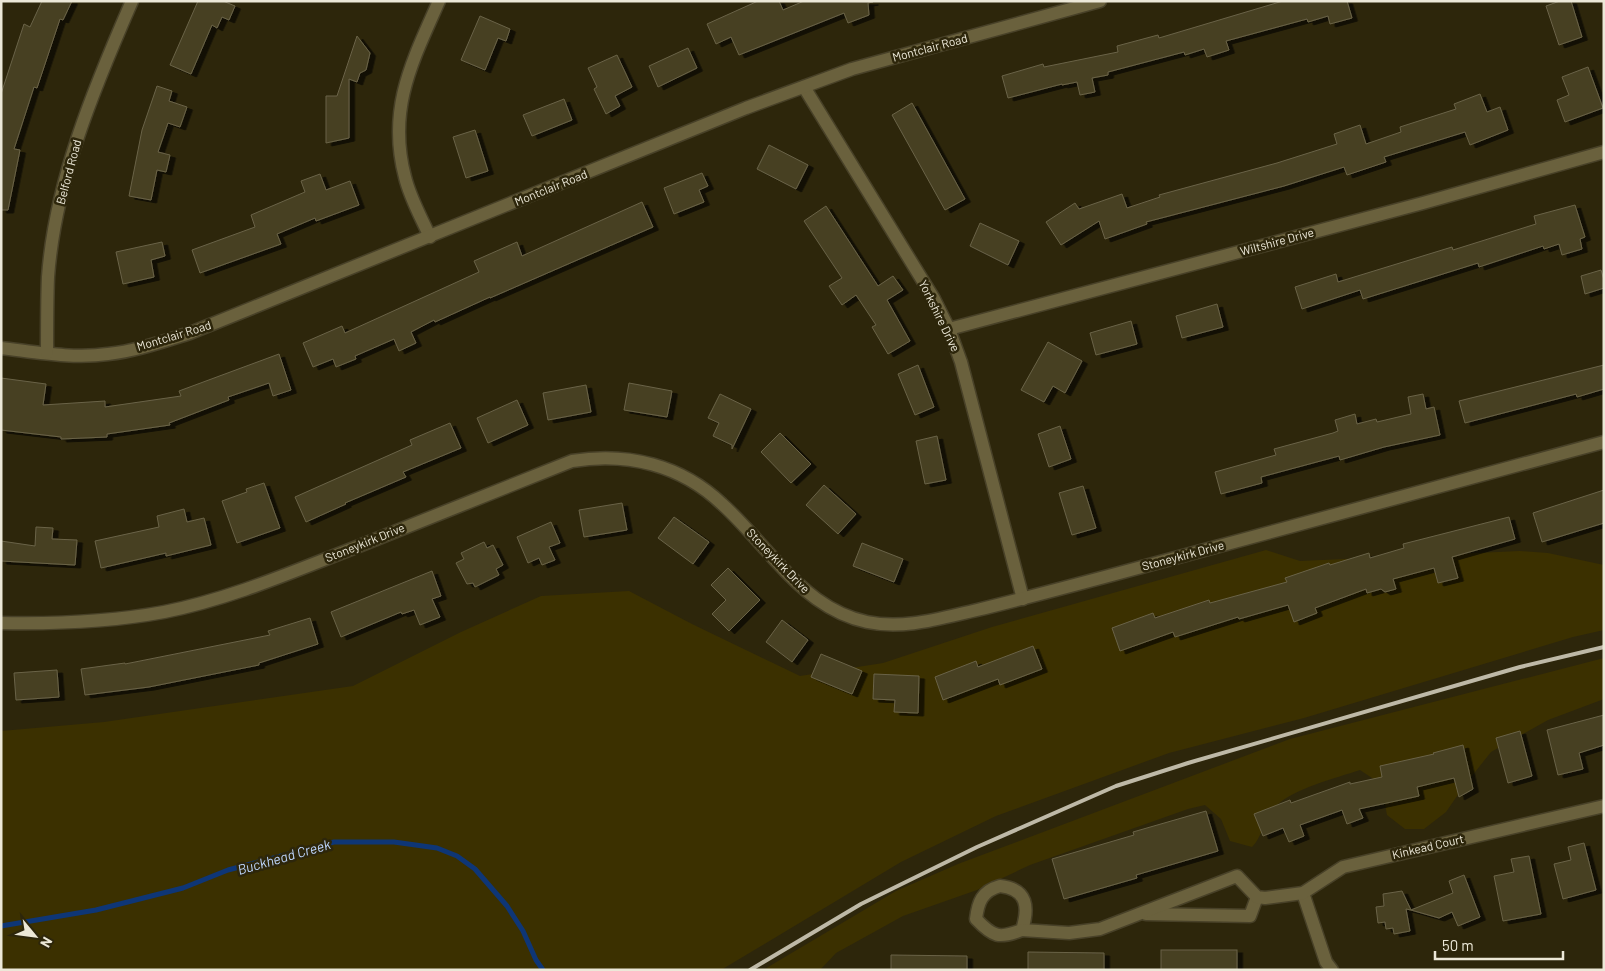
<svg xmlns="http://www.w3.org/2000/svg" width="1605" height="971" font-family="Barlow,sans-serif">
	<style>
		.green { fill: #3b3000 }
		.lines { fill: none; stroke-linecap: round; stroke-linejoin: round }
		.stream { stroke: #0e3676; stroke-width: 5 }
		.building { fill: #463f24; stroke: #6a6347; filter: url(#shadow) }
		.minor-casing { stroke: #484128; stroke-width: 15 }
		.minor { stroke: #6a613d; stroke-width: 12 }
		.rail { stroke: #beb9a7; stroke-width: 4 }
		.labels { text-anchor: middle; stroke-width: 5; stroke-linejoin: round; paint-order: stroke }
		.street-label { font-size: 12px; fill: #ece8d8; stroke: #2d260b }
		.water-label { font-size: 14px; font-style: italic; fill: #bcd4fa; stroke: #2d260b }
	</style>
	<defs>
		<filter id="shadow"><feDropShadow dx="5.5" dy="3" stdDeviation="0" flood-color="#0009"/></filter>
	</defs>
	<rect width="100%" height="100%" fill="#2d260b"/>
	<g class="green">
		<path d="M1266,550L1300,561L1520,551L1548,553L1604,565V630L1573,637L1304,718L1169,753L996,816L901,862L721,970H1V731L104,722L353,686L461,632L541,596L629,591L692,624L800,676L883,663L992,627Z"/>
		<path d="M1604,658V699L1548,720L1491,752L1464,786L1446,812L1424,829H1405L1387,815L1381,784L1360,770C1336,778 1292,789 1275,807C1263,819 1263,836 1252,847L1230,841L1221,819L1205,805L1188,809L1030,865L977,890L903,916L836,953L820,970H763L896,891L958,864L1290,739Z"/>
	</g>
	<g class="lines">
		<path class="stream" d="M1,926L96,910L183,888L228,870L334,842H394L437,848L457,856L475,869L507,906L523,931L536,960L543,970"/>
	</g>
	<g class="building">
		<path d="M42,1H72L63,20L60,19L37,88L34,87L14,149L20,150L8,210H1V94L24,24L30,27Z"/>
		<path d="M198,1H223L235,6L229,20L222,17L217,28L212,25L191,74L170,65Z"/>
		<path d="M758,1H779L783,10L804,1L873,2L868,3L869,15L848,23L844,13L739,55L731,37L716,44L707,24Z"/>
		<path d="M1283,1H1347L1352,18L1330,24L1328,16L1308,22L1307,19L1226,41L1229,50L1207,57L1204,49L1185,55L1184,52L1108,72V75L1092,78L1095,92L1080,95L1077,82L1062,85V84L1008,98L1002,76L1043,64L1044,67L1118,52L1117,46L1158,35L1159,38Z"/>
		<path d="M1560,1H1571L1582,37L1559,45L1546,6Z"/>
		<path d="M480,16L510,29L506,41L498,38L485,70L461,60Z"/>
		<path d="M357,36L370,53L366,70L360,73L357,82L349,79V138L326,143V96H337Z"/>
		<path d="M688,48L697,68L658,87L649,66Z"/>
		<path d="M617,55L632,87L615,96L620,106L606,114L594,89L597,87L588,68Z"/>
		<path d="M1588,67L1603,108L1565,122L1557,100L1569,95L1562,77Z"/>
		<path d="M157,86L172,91L169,101L187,107L180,127L168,123L158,152L170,155L166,172L157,170L151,200L129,196L142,130Z"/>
		<path d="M1480,94L1487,112L1500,107L1508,130L1470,145L1465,132L1384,157L1386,162L1347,175L1344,167L1284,186L1146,222L1147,224L1105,239L1099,221L1061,245L1046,222L1075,203L1079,209L1122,194L1127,208L1160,197L1159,195L1277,163L1337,144L1334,134L1360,125L1366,144L1401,132L1400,127L1456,109L1454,104Z"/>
		<path d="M564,99L572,120L532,136L523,115Z"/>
		<path d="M912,103L965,199L945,210L892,115Z"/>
		<path d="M475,130L488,171L466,178L453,137Z"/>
		<path d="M769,145L808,165L796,189L757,169Z"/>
		<path d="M702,173L708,186L699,190L704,202L674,214L664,188Z"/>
		<path d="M320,174L326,190L350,181L359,205L316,221L315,218L277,234L281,244L200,273L192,250L255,227L251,215L305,192L301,181Z"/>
		<path d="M642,202L653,227L490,298V297L435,322L434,320L411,332L416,343L399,351L394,339L355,356L356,359L336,367L333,359L313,367L303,343L342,326L345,333L479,272L474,261L517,242L522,256Z"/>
		<path d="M1575,205L1585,237L1580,239L1582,249L1562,255L1559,244L1544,249L1543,246L1479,267L1478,263L1363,299L1360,290L1302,309L1295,287L1336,274L1338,282L1452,247L1453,250L1536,224L1534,216Z"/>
		<path d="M826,206L878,286L893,276L903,290L887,300L910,341L888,354L872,327L876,325L856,295L842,305L829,286L842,278L804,221Z"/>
		<path d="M980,223L1019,241L1008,265L970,246Z"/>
		<path d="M162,242L165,256L151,260L154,277L123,284L116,252Z"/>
		<path d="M1601,270L1604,280V288L1585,294L1581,276Z"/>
		<path d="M1217,304L1223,327L1182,338L1176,316Z"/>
		<path d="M1131,321L1137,344L1096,355L1090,333Z"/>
		<path d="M1048,342L1082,361L1065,393L1053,386L1044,402L1021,390Z"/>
		<path d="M279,354L291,390L273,396L269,383L228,397L229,400L169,423L170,425L107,434V437L61,439V437L1,430V378L46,384L43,405L105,401V407L181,396L179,391Z"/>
		<path d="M918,365L934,407L915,415L898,374Z"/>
		<path d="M1604,365V389L1577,397L1576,394L1465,423L1459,401Z"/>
		<path d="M629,383L672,391L667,417L624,410Z"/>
		<path d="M586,385L591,412L548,420L543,393Z"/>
		<path d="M720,394L751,409L732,449V445L713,436L719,423L708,418Z"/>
		<path d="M1423,394L1426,409L1434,407L1440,435L1384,447L1340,460L1339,456L1261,477L1262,483L1221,494L1215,472L1276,455L1274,449L1333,433L1338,431L1335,420L1355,414L1357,424L1376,419L1377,422L1411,414L1408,397Z"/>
		<path d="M517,400L528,425L488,443L477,418Z"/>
		<path d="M450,423L461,448L403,472L406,477L345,503L346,504L306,522L295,497L412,445L410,440Z"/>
		<path d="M1060,426L1071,459L1049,467L1038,434Z"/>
		<path d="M780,433L811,464L791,483L761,452Z"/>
		<path d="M937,436L946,480L925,484L916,441Z"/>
		<path d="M264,483L280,528L237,543L222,501L247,492L246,489Z"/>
		<path d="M824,485L856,514L838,534L806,505Z"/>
		<path d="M1083,486L1096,528L1072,535L1059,493Z"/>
		<path d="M1604,490V523L1542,542L1533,513Z"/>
		<path d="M622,503L627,530L584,537L579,510Z"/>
		<path d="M184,509L187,522L204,518L211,545L166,556V553L101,568L95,541L159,527L157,516Z"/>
		<path d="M674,517L709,542L693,564L658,538Z"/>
		<path d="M1509,517L1515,539L1452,557L1458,578L1438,583L1434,568L1393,579L1396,589L1385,592L1381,589L1367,593L1366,589L1315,608L1317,613L1294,622L1288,605L1239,619L1238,617L1175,637L1173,632L1120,651L1112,628L1153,613L1155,618L1209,600L1210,603L1287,582L1285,578L1329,563L1330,565L1369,553L1370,558L1404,548L1403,544Z"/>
		<path d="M551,522L560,543L549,547L555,560L542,565L539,558L528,563L517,537Z"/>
		<path d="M36,527L53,528L52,539L77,540L75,565L1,561V541L35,546Z"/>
		<path d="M484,542L487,548L493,545L503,565L496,569L499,575L475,587L473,583L467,584L456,563L464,559L461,553Z"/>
		<path d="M862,543L903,559L894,582L853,566Z"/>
		<path d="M728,568L760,600L729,631L712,614L726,600L711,585Z"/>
		<path d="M432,571L441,596L432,599L440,617L420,625L414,610L402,614L401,612L341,637L331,612Z"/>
		<path d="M310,618L318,644L259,663V665L149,687L85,695L81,669L125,663V664L270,635L268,631Z"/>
		<path d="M782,620L808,640L792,662L766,642Z"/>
		<path d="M1033,646L1042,669L1000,685L998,679L943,700L935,677L976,661L978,667Z"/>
		<path d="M821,654L862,671L852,694L811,677Z"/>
		<path d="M57,670L59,697L16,700L14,673Z"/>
		<path d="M874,674L919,676L918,713L894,712L895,700L873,699Z"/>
		<path d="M1604,715V745L1579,753L1583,769L1558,775L1547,730Z"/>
		<path d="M1520,731L1532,776L1508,783L1496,738Z"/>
		<path d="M1463,745L1473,789L1459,797L1454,778L1417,787L1419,796L1359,809L1363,818L1347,824L1342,810L1300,825L1304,836L1289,842L1283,828L1263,836L1254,814L1290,800L1291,803L1350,782V784L1382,777L1380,766L1434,754L1433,753Z"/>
		<path d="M1206,811L1218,851L1136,875L1137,878L1064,899L1052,859L1134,835L1133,832Z"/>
		<path d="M1584,843L1596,890L1563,899L1554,864L1571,860L1568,847Z"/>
		<path d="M1529,856L1541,914L1503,921L1494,876L1514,872L1511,859Z"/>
		<path d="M1464,875L1480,917L1458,926L1452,912L1439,918L1411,910L1453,893L1449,881Z"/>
		<path d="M1402,891L1411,910L1406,909L1410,931L1394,934L1393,928L1386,929L1385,922L1378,923L1376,907L1384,906L1383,894Z"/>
		<rect x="1161" y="950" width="76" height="20"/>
		<path d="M1028,952L1104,953V970H1028Z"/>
		<path d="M891,955L967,956V970H891Z"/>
	</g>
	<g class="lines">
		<defs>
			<g id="minor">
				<path d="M804,87L934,299L949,329L961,362L1023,599"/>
				<path d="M430,237C421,217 410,198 405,177C387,109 412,62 439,1"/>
				<path d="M949,329L1423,203L1604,152"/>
				<path d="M1,348C36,352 73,359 108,354C136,351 164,341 190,333L746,108L852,69L1100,1"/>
				<path d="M47,353C47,328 47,302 48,277C55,181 94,88 132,1"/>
				<path d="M1,623C56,624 110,622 164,612C230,599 292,572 354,548C427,519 499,490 572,461C628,452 681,465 722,504C741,521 758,542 776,561C801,589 829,614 867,622C904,630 941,618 977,610C1022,599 1067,587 1112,575C1276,531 1440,486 1604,442"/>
				<path d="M1000,886C1028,889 1029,908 1022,930C999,939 993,937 976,919C978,902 982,891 1000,886Z"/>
				<path d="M1303,893L1326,962L1332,970"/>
				<path d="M1146,914L1250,916L1257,897"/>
				<path d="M1022,930L1069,933L1100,929L1237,876L1257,897L1265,898L1303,893L1343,867L1604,806"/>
			</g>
		</defs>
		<use href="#minor" class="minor-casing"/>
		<use href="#minor" class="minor"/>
		<path class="rail" d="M750,970L861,904L977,847L1116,786L1188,763L1520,667L1604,647"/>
	</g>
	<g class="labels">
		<g class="street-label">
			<text transform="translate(930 48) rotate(-15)" y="4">Montclair Road</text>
			<text transform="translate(69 172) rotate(-75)" y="4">Belford Road</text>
			<text transform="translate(551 188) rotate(-22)" y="4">Montclair Road</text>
			<text transform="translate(1277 242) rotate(-15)" y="4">Wiltshire Drive</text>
			<text transform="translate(939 316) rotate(64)" y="4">Yorkshire Drive</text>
			<text transform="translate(174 336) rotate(-17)" y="4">Montclair Road</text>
			<text transform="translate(365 543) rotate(-22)" y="4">Stoneykirk Drive</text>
			<text transform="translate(1183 556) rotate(-15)" y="4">Stoneykirk Drive</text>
			<text transform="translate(778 561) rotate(46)" y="4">Stoneykirk Drive</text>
			<text transform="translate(1428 847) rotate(-13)" y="4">Kinkead Court</text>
		</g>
		<g class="water-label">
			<text transform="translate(284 857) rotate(-16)" y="5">Buckhead Creek</text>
		</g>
	</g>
	<rect width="1605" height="971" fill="none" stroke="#ece8d8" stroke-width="5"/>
	<g transform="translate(35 936) rotate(119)" stroke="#2d260b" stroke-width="4" paint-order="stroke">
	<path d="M0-4L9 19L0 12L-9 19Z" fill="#ece8d8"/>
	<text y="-8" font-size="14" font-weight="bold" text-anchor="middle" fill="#ece8d8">N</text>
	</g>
	<path d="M1435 951v8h128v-8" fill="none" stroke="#ece8d8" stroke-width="2.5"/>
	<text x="1442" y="951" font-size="15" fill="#ece8d8" stroke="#2d260b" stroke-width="4" paint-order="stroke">50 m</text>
</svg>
